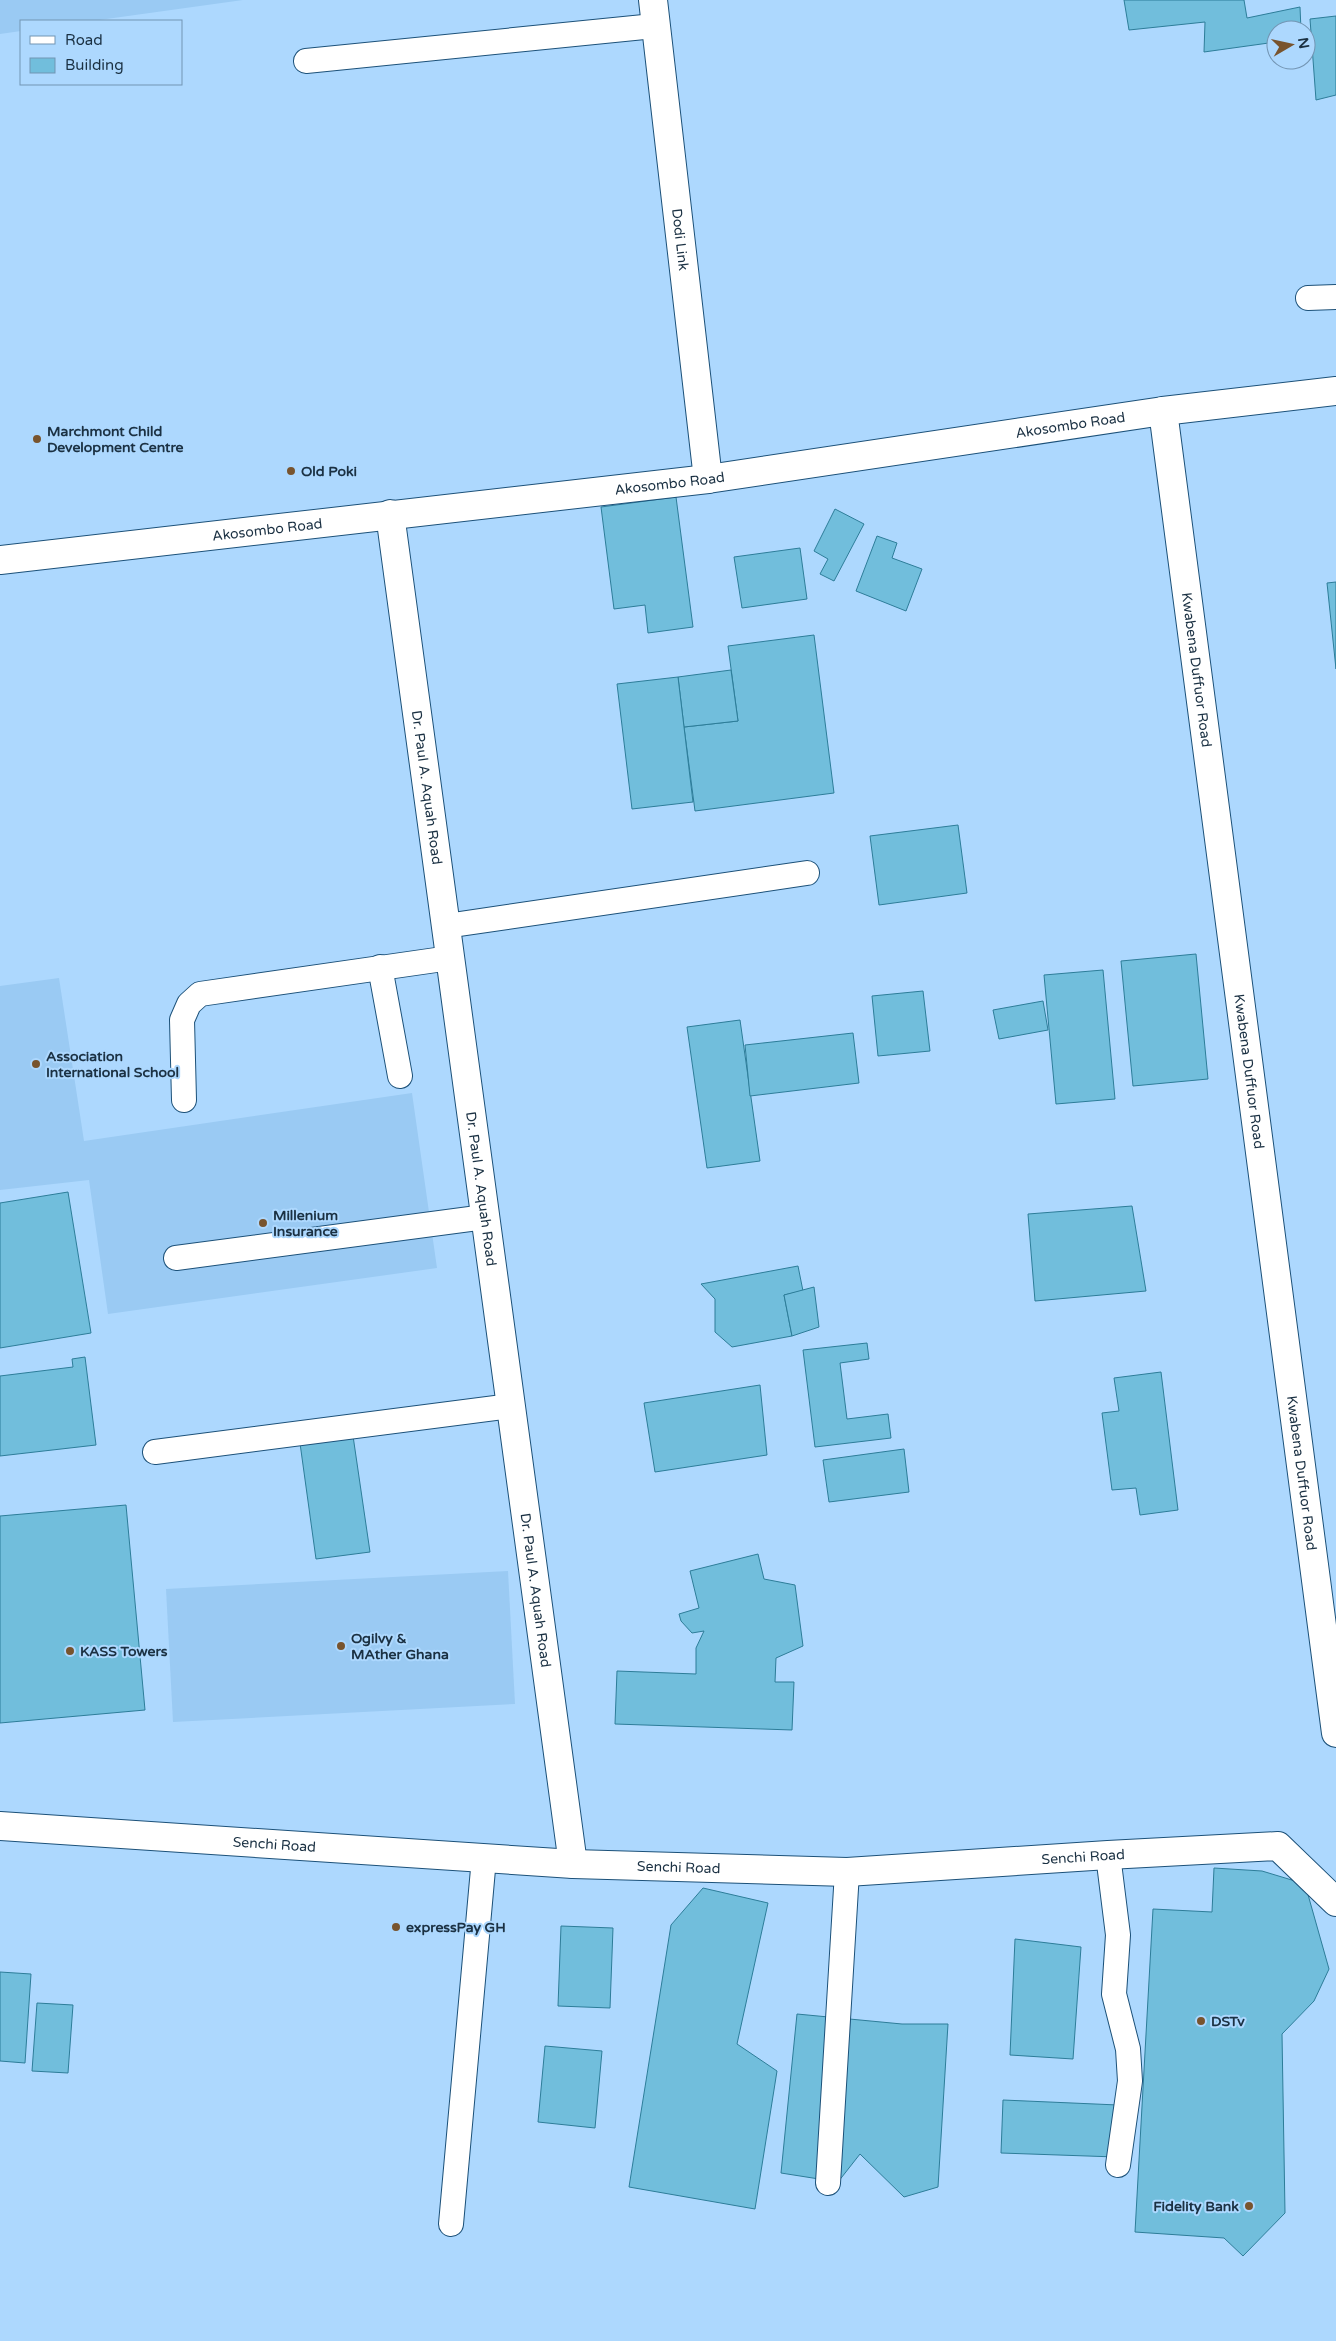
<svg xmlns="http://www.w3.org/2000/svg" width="1336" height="2341" font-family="'Varela Round',sans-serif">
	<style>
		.built { fill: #9acaf3 }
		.building { fill: #71bedc; stroke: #2d7d99 }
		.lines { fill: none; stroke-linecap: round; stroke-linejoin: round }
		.service-casing { stroke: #1c5179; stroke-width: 26 }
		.minor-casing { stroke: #1c5179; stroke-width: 30 }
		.service { stroke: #fff; stroke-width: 24 }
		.minor { stroke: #fff; stroke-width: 28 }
		.poi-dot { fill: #78542e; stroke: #add8fe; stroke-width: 2 }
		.labels { text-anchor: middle; stroke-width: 4; stroke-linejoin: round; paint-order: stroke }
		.street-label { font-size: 14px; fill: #1b3143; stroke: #add8fe }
		.poi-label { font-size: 14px; font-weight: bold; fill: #1b3143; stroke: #add8fe; text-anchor: start }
	</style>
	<rect width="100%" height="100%" fill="#add8fe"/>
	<g class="built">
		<path d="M0,0H243L92,21H21V31L0,34Z"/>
		<path d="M59,978L84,1141L412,1093L437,1268L108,1314L89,1180L0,1190V986Z"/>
		<path d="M508,1571L515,1704L173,1722L166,1589Z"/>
	</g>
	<g class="building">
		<path d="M1124,0H1244L1247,18L1300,7L1301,30H1276V42L1204,52L1205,22L1129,30Z"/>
		<path d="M1336,16V95L1316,100L1310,19Z"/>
		<path d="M676,497L693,627L648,633L645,605L614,609L601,507Z"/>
		<path d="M835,509L864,524L834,581L820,574L828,559L814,551Z"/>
		<path d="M877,536L897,543L892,558L922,569L906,611L856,591Z"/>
		<path d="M800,548L807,599L742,608L734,557Z"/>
		<path d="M1336,582V669L1327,583Z"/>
		<path d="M814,635L834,793L695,811L684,727L738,721L728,646Z"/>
		<path d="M731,670L738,721L684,727L678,677Z"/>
		<path d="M678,677L693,802L632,809L617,684Z"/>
		<path d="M958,825L967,893L879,905L870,836Z"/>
		<path d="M1196,954L1208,1079L1133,1086L1121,961Z"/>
		<path d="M1103,970L1115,1099L1056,1104L1044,975Z"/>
		<path d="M923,991L930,1051L878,1056L872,996Z"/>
		<path d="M1043,1001L1048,1030L999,1039L993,1010Z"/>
		<path d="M740,1020L760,1161L707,1168L687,1027Z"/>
		<path d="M853,1033L859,1083L750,1096L745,1045Z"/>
		<path d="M68,1192L91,1333L0,1348V1203Z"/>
		<path d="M1132,1206L1146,1291L1035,1301L1028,1214Z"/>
		<path d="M798,1266L803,1291L784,1295L792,1336L732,1347L715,1332V1299L701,1284Z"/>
		<path d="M814,1287L819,1327L792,1336L784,1295Z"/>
		<path d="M867,1343L869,1359L840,1363L847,1419L888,1414L891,1438L815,1447L803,1350Z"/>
		<path d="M85,1357L96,1445L0,1456V1376L73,1367L72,1359Z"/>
		<path d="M1161,1372L1178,1510L1140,1515L1136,1488L1112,1490L1102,1413L1119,1411L1114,1378Z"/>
		<path d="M760,1385L767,1455L655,1472L644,1403Z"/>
		<path d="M352,1429L370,1552L316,1559L299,1436Z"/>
		<path d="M904,1449L909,1492L829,1502L823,1460Z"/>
		<path d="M126,1505L145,1710L0,1723V1516Z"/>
		<path d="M758,1554L764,1579L795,1585L803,1646L776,1658L775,1682H794L792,1730L615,1724L617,1671L696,1674V1648L704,1631L692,1633L681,1621L679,1614L699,1608L690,1571Z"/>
		<path d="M1214,1868L1262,1871L1305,1884L1329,1969L1314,2001L1282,2034L1285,2213L1243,2256L1224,2238L1135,2232L1153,1909L1212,1912Z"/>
		<path d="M703,1888L768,1903L737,2044L777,2071L755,2209L629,2187L671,1925Z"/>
		<path d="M561,1926L613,1928L610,2008L558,2006Z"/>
		<path d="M1015,1939L1081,1947L1073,2059L1010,2055Z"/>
		<path d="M0,1972L31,1974L25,2063L0,2061Z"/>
		<path d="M37,2003L73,2005L68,2073L32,2071Z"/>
		<path d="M797,2014L902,2024H948L938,2187L904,2197L860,2154L838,2182L781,2173Z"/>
		<path d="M545,2046L602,2051L595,2128L538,2122Z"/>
		<path d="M1003,2100L1118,2105L1116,2157L1001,2153Z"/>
	</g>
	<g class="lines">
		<defs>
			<g id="service">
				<path d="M306,61L654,26"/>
				<path d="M1308,298L1336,297"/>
				<path d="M446,926L807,873"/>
				<path d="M380,967L400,1076"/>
				<path d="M184,1100L182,1020L189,1004L200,994L450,958"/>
				<path d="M176,1258L485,1217"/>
				<path d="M155,1452L511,1406"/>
				<path d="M1108,1855L1118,1935L1114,1994L1128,2049L1130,2081L1118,2165"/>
				<path d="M828,2183L847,1872"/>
				<path d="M451,2224L484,1858"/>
			</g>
			<g id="minor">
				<path id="s1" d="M653,0L708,479"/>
				<path id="s2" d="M1163,411L1336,1733"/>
				<path id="s3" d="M390,514L573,1864"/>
				<path id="s4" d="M0,560L708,479L1163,411L1336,391"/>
				<path id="s5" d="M0,1826L573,1864L847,1872L1108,1855L1278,1846L1336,1902"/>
			</g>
		</defs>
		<use href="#service" class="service-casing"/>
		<use href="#minor" class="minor-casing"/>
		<use href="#service" class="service"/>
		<use href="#minor" class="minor"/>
	</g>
	<g class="poi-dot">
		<circle cx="37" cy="439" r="5"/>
		<circle cx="291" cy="471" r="5"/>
		<circle cx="36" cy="1064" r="5"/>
		<circle cx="263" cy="1223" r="5"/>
		<circle cx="341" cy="1646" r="5"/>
		<circle cx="70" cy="1651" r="5"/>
		<circle cx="396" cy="1927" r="5"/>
		<circle cx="1201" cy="2021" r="5"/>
		<circle cx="1249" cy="2206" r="5"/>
	</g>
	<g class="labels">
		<g class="street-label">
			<text dy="5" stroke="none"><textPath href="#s1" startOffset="241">Dodi Link</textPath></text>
			<text dy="5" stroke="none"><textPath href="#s4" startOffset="1079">Akosombo Road</textPath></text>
			<text dy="5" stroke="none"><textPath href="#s4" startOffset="674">Akosombo Road</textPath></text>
			<text dy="5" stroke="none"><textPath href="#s4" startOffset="269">Akosombo Road</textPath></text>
			<text dy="5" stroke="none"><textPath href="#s2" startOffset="261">Kwabena Duffuor Road</textPath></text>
			<text dy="5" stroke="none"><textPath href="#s3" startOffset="276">Dr. Paul A. Aquah Road</textPath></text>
			<text dy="5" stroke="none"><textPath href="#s2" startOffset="666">Kwabena Duffuor Road</textPath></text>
			<text dy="5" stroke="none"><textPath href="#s3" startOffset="681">Dr. Paul A. Aquah Road</textPath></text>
			<text dy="5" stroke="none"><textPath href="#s2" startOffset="1071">Kwabena Duffuor Road</textPath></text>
			<text dy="5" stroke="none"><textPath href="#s3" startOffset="1086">Dr. Paul A. Aquah Road</textPath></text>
			<text dy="5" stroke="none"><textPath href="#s5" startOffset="275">Senchi Road</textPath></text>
			<text dy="5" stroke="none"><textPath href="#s5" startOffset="1085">Senchi Road</textPath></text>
			<text dy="5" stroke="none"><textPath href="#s5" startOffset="680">Senchi Road</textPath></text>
		</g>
		<g class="poi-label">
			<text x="47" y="436">Marchmont Child<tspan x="47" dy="16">Development Centre</tspan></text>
			<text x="301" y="476">Old Poki</text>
			<text x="46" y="1061">Association<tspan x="46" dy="16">International School</tspan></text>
			<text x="273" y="1220">Millenium<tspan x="273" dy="16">Insurance</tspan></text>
			<text x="351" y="1643">Ogilvy &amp;<tspan x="351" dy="16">MAther Ghana</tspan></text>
			<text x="80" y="1656">KASS Towers</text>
			<text x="406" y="1932">expressPay GH</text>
			<text x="1211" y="2026">DSTv</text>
			<text x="1239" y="2211" text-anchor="end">Fidelity Bank</text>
		</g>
	</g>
	<rect x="20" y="20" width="162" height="65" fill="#add8fe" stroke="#7395b3"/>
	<rect x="30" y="36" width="25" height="8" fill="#ffffff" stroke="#7395b3"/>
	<text x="65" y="45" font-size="15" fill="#1b3143">Road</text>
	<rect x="30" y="58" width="25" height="15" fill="#71bedc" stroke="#7395b3"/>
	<text x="65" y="70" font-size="15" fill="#1b3143">Building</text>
	<g transform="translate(1291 45) rotate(81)"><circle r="24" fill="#add8fe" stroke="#7395b3"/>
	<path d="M0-4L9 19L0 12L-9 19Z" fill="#78542e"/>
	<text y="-8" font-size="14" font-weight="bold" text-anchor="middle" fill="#1b3143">N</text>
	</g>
</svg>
